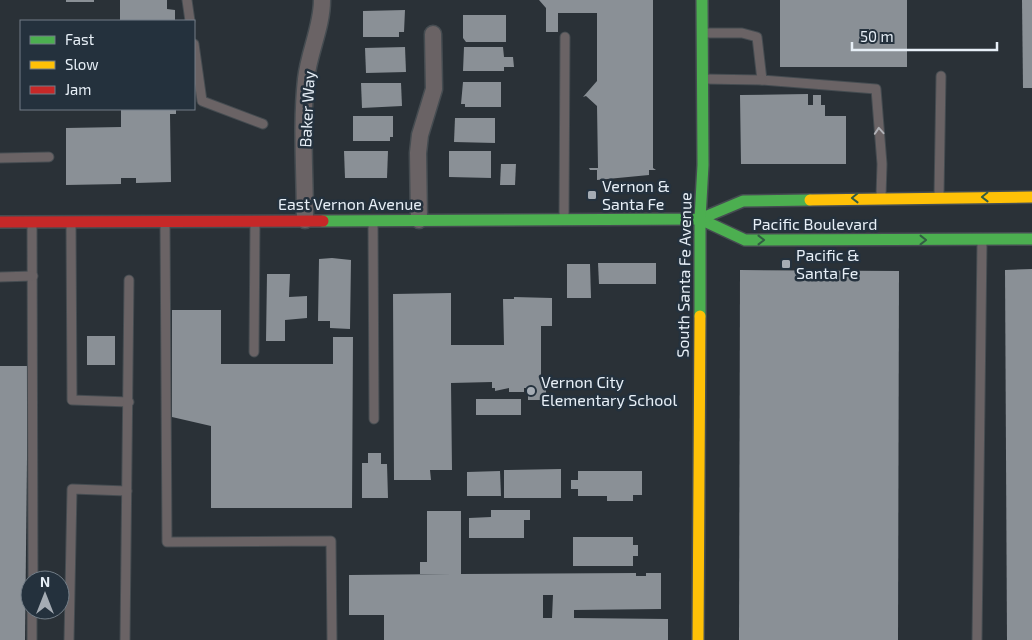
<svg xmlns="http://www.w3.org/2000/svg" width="1032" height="640" font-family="'Exo 2',sans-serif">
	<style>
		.building { fill: #8a9096; fill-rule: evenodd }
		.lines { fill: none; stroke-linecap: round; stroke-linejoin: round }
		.lane-casing { stroke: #454c51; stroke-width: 11 }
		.street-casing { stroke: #454c51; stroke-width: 19 }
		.fast-casing { stroke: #454c51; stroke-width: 14 }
		.slow-casing { stroke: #454c51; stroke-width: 14 }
		.jam-casing { stroke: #454c51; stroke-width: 14 }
		.lane { stroke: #6a6365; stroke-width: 9 }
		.street { stroke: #6a6365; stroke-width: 16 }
		.fast { stroke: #4caf50; stroke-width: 11 }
		.slow { stroke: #ffc107; stroke-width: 11 }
		.jam { stroke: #c62828; stroke-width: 11 }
		.oneway { stroke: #afb0b5 }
		.oneway2 { stroke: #325d44 }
		.poi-dot { fill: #a5acb4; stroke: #24313d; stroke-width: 2 }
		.labels { text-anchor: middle; stroke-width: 5; stroke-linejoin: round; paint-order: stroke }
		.street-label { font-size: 16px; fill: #e7eff7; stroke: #24313d }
		.poi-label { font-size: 16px; fill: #e7eff7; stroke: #24313d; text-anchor: start }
	</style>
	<rect width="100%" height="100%" fill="#2a3137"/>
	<g class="building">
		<rect x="66" y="0" width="28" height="2"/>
		<path d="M120,0H167V9L175,10V21H120Z"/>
		<path d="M539,0H653V168L656,170H649V175L597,180V170H590L589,168H598L597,106L586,96L583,97L597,81V13H558V32H546V8Z"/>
		<rect x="780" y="0" width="127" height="67"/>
		<path d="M1022,0H1032V88H1023Z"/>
		<path d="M405,10L404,32H399V37H363V11Z"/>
		<path d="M463,15H506V42H466L463,38Z"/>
		<path d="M405,47L406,72L366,73L365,48Z"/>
		<path d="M464,47H503L504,57H513L514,67H504V71H463Z"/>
		<path d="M463,82H501V107H465V104H461Z"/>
		<path d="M361,83H401L402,106L362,108Z"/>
		<path d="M808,94V105H813V95H821V105H825V116H846V164H741L740,95Z"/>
		<path d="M121,109H176V114H170L171,182L136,183V178H121V184L66,185V128L121,127Z"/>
		<path d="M353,116H393V137H390V141H353Z"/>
		<path d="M455,118H495V143L454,142Z"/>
		<path d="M344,151H388L387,178H345Z"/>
		<path d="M449,151H491V178L449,177Z"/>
		<path d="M501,164H516L515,185H500Z"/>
		<path d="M332,258L351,260L350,329L330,328V321H318L319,259Z"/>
		<path d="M598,263H656V284H599Z"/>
		<path d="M567,264H590L591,298H567Z"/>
		<path d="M1032,269V640H1007L1005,270Z"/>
		<path d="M740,270L899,271L898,640H739Z"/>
		<path d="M267,274H290L289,297L307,296V318L285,320V341H266Z"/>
		<path d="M451,293V345H504L503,299H514V297L552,298V326H541V381H546V400H528V388H524V392H509V388L495,391V388H492V382L451,383L452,470H430L431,480H394L393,294Z"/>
		<path d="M172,310H221V364H333V337H353L352,508H211V426L172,417Z"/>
		<rect x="87" y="336" width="28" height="29"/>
		<path d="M0,366H28L25,640H0Z"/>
		<rect x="476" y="399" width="45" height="16"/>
		<path d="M368,453H381V464H387L388,498H362V463H368Z"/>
		<path d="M561,469V498H504V470Z"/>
		<path d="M500,471L501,496H467V472Z"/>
		<path d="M578,471H642V495H633V501H607V496H578V489H571V480H578Z"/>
		<path d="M491,510H530V520H524V538H469V518L491,517Z"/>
		<path d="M427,511H461V574L636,573V576H646V573H661V609L574,610V618L668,619V640H384V615H349V575L452,574H420V562H427ZM543,595H553L552,618H543Z"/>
		<path d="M573,537H633V545H638V556H633V566H573Z"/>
	</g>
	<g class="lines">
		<defs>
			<g id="lane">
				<path d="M187,0L190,21"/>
				<path d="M703,33H742L757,37L762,80L876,89L882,164L881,196"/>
				<path d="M194,44L202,101L263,124"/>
				<path d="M703,79L762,80"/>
				<path d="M0,158L49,157"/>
				<path d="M939,195L941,76"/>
				<path d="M564,217L565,37"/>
				<path d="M373,223L374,419"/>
				<path d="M32,224L33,580"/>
				<path d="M71,224L72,400L129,402"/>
				<path d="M165,224L167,542L331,541L332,640"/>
				<path d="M0,277L33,276"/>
				<path d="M254,352L255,223"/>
				<path d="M32,640V610"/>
				<path d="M69,640L72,489L127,491"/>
				<path d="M125,640L129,280"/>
				<path d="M977,640L982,242"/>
			</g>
			<g id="street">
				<path d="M305,220C305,173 301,125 306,79C309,52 322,27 322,0"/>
				<path d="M419,220L418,153L420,135L434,89L433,34"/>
			</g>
			<g id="fast">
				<path d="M700,219L745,240L1032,239"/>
				<path d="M323,221L700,219L743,201L810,200"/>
				<path d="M700,316V219L703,165L702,0"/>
			</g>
			<g id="slow">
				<path d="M810,200L1032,197"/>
				<path d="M698,640L700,316"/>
			</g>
			<path id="jam" d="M0,222L323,221"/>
		</defs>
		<use href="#lane" class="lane-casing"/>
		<use href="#street" class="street-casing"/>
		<use href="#fast" class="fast-casing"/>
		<use href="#slow" class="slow-casing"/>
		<use href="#jam" class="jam-casing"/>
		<use href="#lane" class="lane"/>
		<use href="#street" class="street"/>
		<use href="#fast" class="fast"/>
		<use href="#slow" class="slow"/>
		<use href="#jam" class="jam"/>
	</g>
	<defs><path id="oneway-chevron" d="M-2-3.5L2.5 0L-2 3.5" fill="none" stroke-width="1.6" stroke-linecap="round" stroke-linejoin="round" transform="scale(1.25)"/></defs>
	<use class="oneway" href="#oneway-chevron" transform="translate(879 131) rotate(-94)"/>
	<g class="oneway2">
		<use href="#oneway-chevron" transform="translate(985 197) rotate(179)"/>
		<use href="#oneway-chevron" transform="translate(855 198) rotate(179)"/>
		<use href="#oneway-chevron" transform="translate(761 240)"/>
		<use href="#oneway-chevron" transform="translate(923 240)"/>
	</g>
	<g class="poi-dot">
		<rect x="587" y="190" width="10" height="10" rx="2.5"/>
		<rect x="781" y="259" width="10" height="10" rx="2.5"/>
		<circle cx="531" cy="391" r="5"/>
	</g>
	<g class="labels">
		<g class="street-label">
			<text transform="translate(307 109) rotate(-87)" y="6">Baker Way</text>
			<text x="350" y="210">East Vernon Avenue</text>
			<text x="815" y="230">Pacific Boulevard</text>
			<text transform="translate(684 275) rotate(-89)" y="6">South Santa Fe Avenue</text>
		</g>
		<g class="poi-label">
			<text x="602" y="192">Vernon &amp;<tspan x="602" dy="18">Santa Fe</tspan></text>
			<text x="796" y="261">Pacific &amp;<tspan x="796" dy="18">Santa Fe</tspan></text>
			<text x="541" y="388">Vernon City<tspan x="541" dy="18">Elementary School</tspan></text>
		</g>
	</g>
	<rect x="20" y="20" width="175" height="90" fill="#24313d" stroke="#727d87"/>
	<rect x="30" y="36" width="25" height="8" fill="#4caf50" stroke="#727d87"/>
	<text x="65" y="45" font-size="15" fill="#e7eff7">Fast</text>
	<rect x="30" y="61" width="25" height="8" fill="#ffc107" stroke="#727d87"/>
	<text x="65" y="70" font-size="15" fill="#e7eff7">Slow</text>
	<rect x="30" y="86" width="25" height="8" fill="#c62828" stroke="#727d87"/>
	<text x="65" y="95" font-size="15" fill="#e7eff7">Jam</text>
	<g transform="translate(45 595)"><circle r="24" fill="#24313d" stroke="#727d87"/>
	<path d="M0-4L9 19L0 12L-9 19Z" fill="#a5acb4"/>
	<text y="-8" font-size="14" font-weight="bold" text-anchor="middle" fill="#e7eff7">N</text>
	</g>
	<path d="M852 42v8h145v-8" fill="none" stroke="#e7eff7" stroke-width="2.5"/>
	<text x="860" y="42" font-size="15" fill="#e7eff7" stroke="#24313d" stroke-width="4" paint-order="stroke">50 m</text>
</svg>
